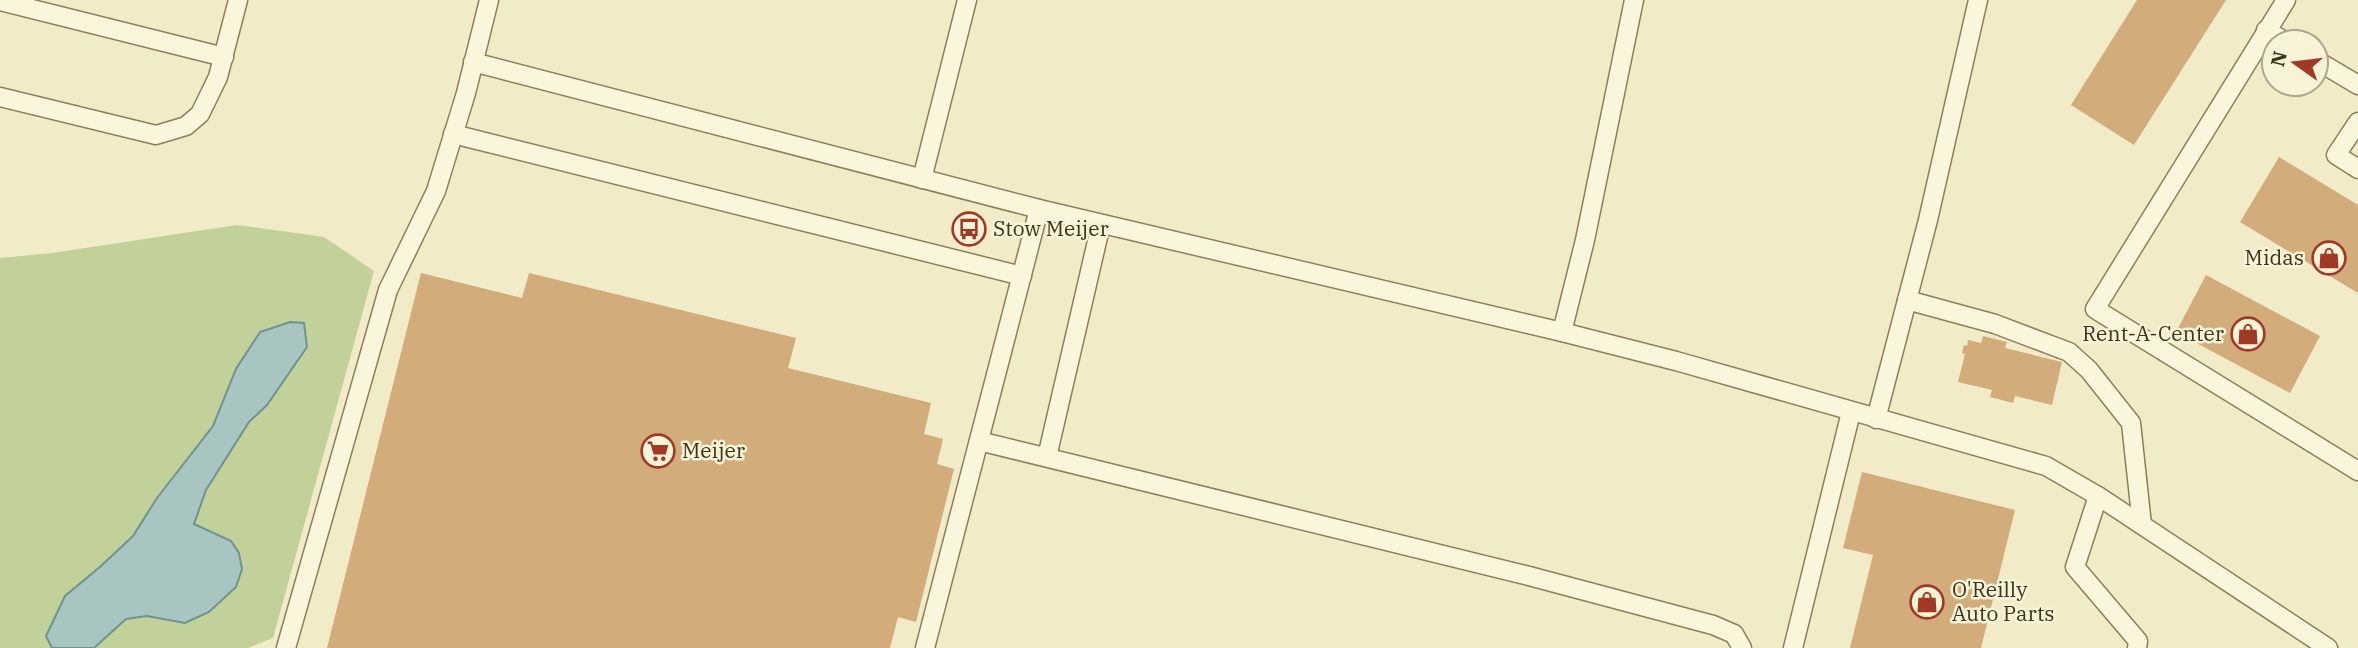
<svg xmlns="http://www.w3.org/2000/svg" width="2358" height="648" font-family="'IBM Plex Serif',serif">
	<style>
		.green { fill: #c2d199 }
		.water { fill: #a8c5c1; stroke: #6e9490; stroke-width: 2 }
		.building { fill: #d2ac7a }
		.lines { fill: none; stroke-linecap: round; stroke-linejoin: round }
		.service-casing { stroke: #8f7e5a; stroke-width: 21 }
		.service { stroke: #fbf6db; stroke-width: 18 }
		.labels { text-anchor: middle; stroke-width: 5; stroke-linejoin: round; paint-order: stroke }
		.poi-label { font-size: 21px; fill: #3e331f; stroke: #f8f3d7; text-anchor: start }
	</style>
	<rect width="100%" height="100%" fill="#f1ebc7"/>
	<path class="green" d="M237,225L324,237L374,271L273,638L248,648H0V258L52,253Z"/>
	<path class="water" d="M290,322L304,323L307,347L267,405L249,422L206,490L194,524L231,541L239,553L242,569L236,587L209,612L185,623L147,616L126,619L94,648H52L46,636L65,596L101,566L133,536L157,498L213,426L236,369L260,332Z"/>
	<g class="building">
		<path d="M2137,0H2226L2134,145L2071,105Z"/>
		<path d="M2279,157L2358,205V293L2240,222Z"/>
		<path d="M421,273L522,298L529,273L796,338L788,368L931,403L924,434L943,439L937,464L954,469L916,622L898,617L890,648H327Z"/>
		<path d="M2206,275L2320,336L2290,393L2176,332Z"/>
		<path d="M1983,336L2007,342L2005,348L2062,362L2052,405L2015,396L2013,403L1990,397L1992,390L1958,382L1965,354L1962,353L1964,345L1967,346L1968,340L1981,343Z"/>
		<path d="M1862,472L2015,510L1981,648H1850L1873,555L1843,548Z"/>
	</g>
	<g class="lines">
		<defs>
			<g id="service">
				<path d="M2286,0L2095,309L2358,471"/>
				<path d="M0,1L224,57"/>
				<path d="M2266,30L2286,42"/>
				<path d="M2316,60L2358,85"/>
				<path d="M473,62L1039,209L1562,332L1676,361L2046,466L2098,496L2328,648"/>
				<path d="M0,97L156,135L186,126L200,114L218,77L238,0"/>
				<path d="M2358,122L2336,155L2358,169"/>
				<path d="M453,134L1022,276"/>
				<path d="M922,179L967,0"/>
				<path d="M1907,300L1995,324L2069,352L2089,370L2131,423L2142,525"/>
				<path d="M1562,332L1585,240L1634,0"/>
				<path d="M1876,419L1928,220L1978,0"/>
				<path d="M979,441L1529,576L1713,625L1734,634L1742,648"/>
				<path d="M1047,457L1101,224"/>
				<path d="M2098,496L2075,567L2138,641L2137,648"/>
				<path d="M286,648L388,290L436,191L466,93L489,0"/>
				<path d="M925,648L1039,209"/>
				<path d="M1793,648L1851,412"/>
			</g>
		</defs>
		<use href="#service" class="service-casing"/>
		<use href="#service" class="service"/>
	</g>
	<defs>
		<symbol id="bus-ring" viewBox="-11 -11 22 22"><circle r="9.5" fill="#f8f3d7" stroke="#a23826" stroke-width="1.5"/><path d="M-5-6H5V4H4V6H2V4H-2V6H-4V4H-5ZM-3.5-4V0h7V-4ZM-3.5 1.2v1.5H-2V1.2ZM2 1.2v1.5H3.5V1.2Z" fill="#a23826"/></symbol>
		<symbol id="shop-ring" viewBox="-11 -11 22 22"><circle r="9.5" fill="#f8f3d7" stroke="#a23826" stroke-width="1.5"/><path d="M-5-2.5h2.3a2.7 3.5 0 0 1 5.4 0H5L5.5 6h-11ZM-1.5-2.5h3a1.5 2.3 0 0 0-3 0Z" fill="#a23826"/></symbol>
		<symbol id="supermarket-ring" viewBox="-11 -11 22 22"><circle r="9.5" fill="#f8f3d7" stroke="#a23826" stroke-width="1.5"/><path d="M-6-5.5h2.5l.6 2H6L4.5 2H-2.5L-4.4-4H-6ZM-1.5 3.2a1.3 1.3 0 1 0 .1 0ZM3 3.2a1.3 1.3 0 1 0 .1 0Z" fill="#a23826"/></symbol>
	</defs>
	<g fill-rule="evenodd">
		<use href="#bus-ring" x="950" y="210" width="38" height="38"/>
		<use href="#shop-ring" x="2310" y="239" width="38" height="38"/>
		<use href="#shop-ring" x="2229" y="315" width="38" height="38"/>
		<use href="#supermarket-ring" x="639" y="432" width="38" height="38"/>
		<use href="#shop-ring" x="1908" y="583" width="38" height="38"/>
	</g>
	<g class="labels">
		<g class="poi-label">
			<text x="993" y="236">Stow Meijer</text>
			<text x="2304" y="265" text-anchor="end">Midas</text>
			<text x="2224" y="341" text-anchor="end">Rent-A-Center</text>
			<text x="682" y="458">Meijer</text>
			<text x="1952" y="597">O'Reilly<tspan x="1952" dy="24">Auto Parts</tspan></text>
		</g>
	</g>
	<g transform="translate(2295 63) rotate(284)"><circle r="33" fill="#f8f3d7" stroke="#aea68d" stroke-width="2"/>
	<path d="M0-5L12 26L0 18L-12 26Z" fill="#a23826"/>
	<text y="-10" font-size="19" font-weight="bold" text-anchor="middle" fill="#3e331f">N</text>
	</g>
</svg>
